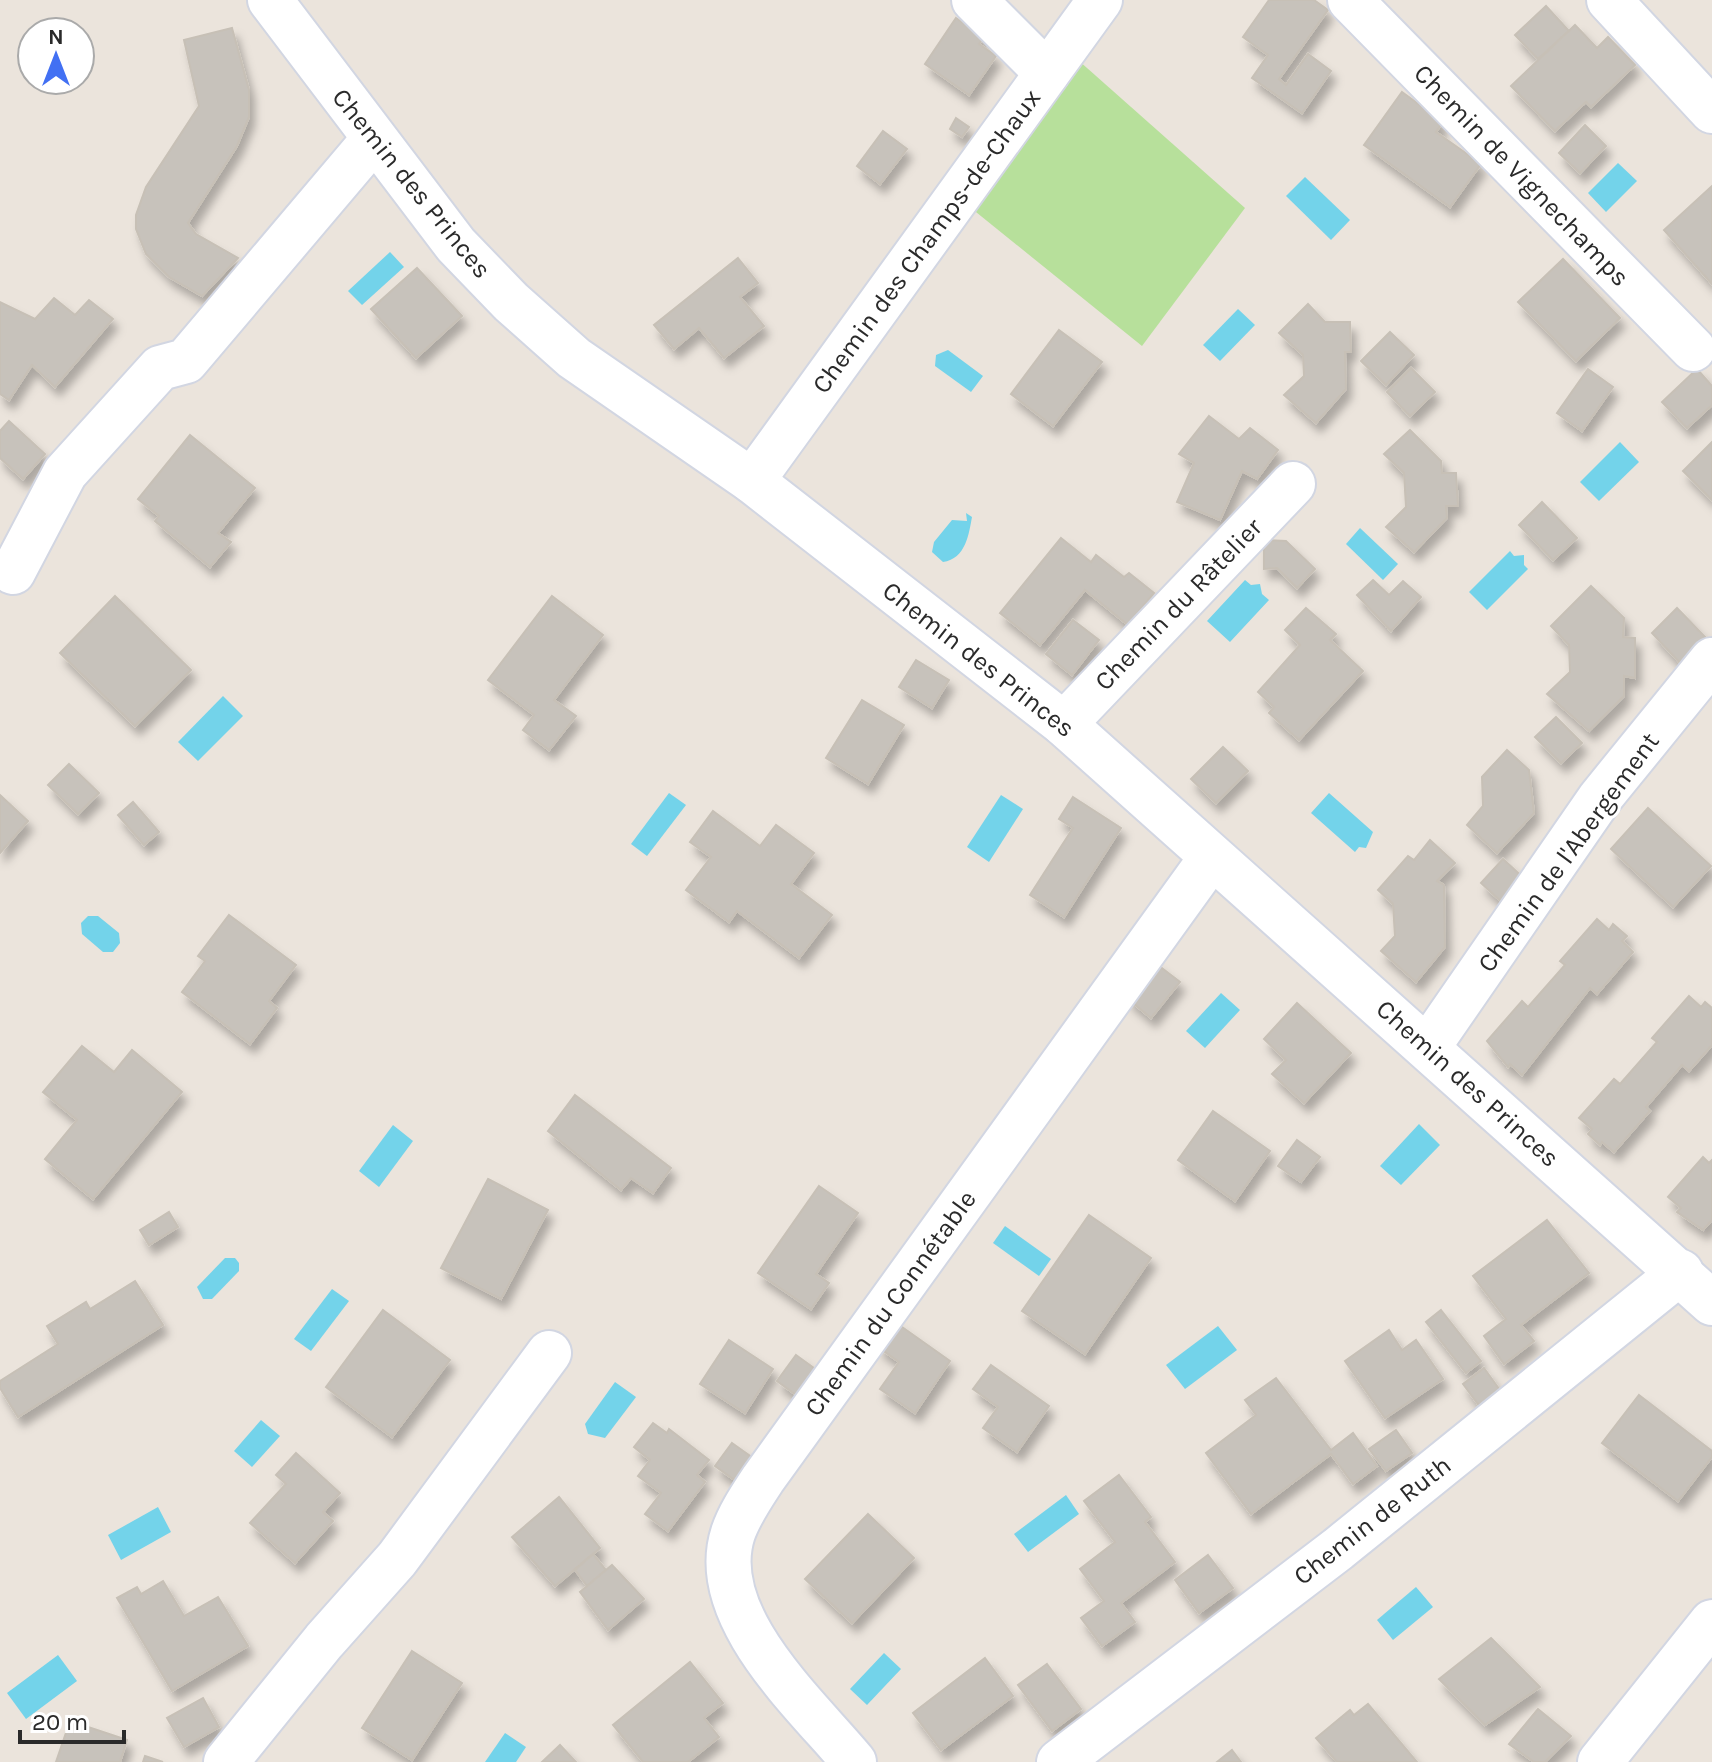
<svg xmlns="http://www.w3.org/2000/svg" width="1712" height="1762" font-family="Karla,sans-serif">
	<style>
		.green { fill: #b7e09b }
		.water { fill: #73d3ea }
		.building { fill: #c7c2bb; stroke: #c7c0b6; stroke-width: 2; filter: url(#shadow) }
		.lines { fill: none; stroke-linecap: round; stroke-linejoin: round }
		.minor-casing { stroke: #d2d6e2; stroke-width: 48 }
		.minor { stroke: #fff; stroke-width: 44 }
		.labels { text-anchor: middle; stroke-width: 6; stroke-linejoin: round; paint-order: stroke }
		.street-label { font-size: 26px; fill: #2a2a2a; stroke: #fff }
	</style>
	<defs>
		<filter id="shadow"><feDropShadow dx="5" dy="9" stdDeviation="4" flood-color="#0004"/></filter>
	</defs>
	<rect width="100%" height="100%" fill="#ebe4dc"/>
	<path class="green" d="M1078,60L1245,208L1142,346L971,208Z"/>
	<g class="water">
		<path d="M1618,163L1637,181L1606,212L1588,193Z"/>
		<path d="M1305,177L1350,220L1331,240L1286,196Z"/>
		<path d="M390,252L404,267L362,305L348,291Z"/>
		<path d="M1238,309L1255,325L1220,361L1203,345Z"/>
		<path d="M948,350L983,376L971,392L935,366L936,355Z"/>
		<path d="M1620,442L1639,462L1599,501L1580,482Z"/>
		<path d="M966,513L972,517C969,533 966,559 943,562L932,552L934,542L952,520L967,521Z"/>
		<path d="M1360,528L1398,564L1383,580L1346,544Z"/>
		<path d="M1510,551L1514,556L1524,555V565L1528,569L1487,610L1469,592Z"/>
		<path d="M1245,580L1251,585L1260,584L1262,594L1269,600L1230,642L1207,621Z"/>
		<path d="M223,696L243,716L198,761L178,742Z"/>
		<path d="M669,793L686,805L647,856L631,844Z"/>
		<path d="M1329,793L1373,832L1366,848L1359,847L1355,852L1311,813Z"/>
		<path d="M1001,795L1023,809L989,862L967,847Z"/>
		<path d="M88,916H98L119,933L120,943L113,952H103L82,934L81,923Z"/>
		<path d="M1221,993L1240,1010L1205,1048L1186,1031Z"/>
		<path d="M1419,1124L1440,1145L1401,1185L1380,1166Z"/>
		<path d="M393,1125L413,1141L379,1187L359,1171Z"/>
		<path d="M1005,1226L1051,1259L1039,1276L993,1243Z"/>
		<path d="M225,1258H235L239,1263V1271L212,1299H203L197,1287Z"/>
		<path d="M332,1289L349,1301L311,1351L294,1339Z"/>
		<path d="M1218,1326L1237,1350L1185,1389L1166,1365Z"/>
		<path d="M615,1382L636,1397L605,1438L588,1434L585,1424Z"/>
		<path d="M261,1420L280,1436L252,1467L234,1451Z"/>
		<path d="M1066,1495L1079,1514L1028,1552L1014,1534Z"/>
		<path d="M158,1507L171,1532L121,1560L108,1535Z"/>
		<path d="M1416,1587L1433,1607L1393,1640L1377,1620Z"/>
		<path d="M884,1653L901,1669L867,1705L850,1689Z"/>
		<path d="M58,1655L77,1681L26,1719L7,1693Z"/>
		<path d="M505,1733L526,1747L516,1762H485Z"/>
	</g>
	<g class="building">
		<path d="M1269,0H1314L1328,10L1279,79L1286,85L1308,54L1331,71L1302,113L1252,78L1268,55L1243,37Z"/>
		<path d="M1546,6L1569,31L1538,59L1515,35Z"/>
		<path d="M956,18L984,37L979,44L996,56L969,95L925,64Z"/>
		<path d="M1575,25L1597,48L1608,37L1635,65L1591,107L1586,102L1555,131L1511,86Z"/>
		<path d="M232,28L249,90V117L237,146L188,223L196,234L238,258L202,296L169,277L146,254L136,229V215L146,187L199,106L184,40Z"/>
		<path d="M1402,92L1443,122L1436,132L1481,164L1450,207L1364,145Z"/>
		<path d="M956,118L969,127L962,137L950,129Z"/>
		<path d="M1585,125L1606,146L1580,173L1559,153Z"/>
		<path d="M883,131L907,149L880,184L857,166Z"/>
		<path d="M1712,186V284L1664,230Z"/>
		<path d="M738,258L758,283L740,297L764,326L724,358L699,328L674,349L654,325Z"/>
		<path d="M1563,259L1620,318L1576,361L1518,302Z"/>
		<path d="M417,268L462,316L416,358L371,309Z"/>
		<path d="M54,298L75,315L89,300L113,319L55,387L32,365L9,400L0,394V302L35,319Z"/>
		<path d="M1308,304L1325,322H1350L1351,352H1345L1346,389L1316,423L1284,395L1304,376L1303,355L1279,333Z"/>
		<path d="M1059,330L1102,362L1053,426L1011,394Z"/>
		<path d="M1390,332L1414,355L1386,385L1361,361Z"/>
		<path d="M1411,368L1435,392L1410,416L1387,392Z"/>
		<path d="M1588,369L1613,387L1582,431L1557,413Z"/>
		<path d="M1697,369L1712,386V405L1687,428L1662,402Z"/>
		<path d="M1209,416L1239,439L1250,428L1278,450L1257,479L1242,471L1220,520L1177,502L1194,463L1179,454Z"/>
		<path d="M9,421L45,454L23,479L0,458V431Z"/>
		<path d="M1410,430L1441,461L1442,473H1456L1458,506H1446L1447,518L1414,552L1386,527L1406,507L1404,473L1384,454Z"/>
		<path d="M190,435L255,488L218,533L231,542L210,567L155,521L159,516L138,499Z"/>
		<path d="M1712,442V500L1683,471Z"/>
		<path d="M1542,502L1577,538L1553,560L1519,525Z"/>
		<path d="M1061,538L1091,562L1096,555L1124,577L1129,573L1154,593L1128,625L1085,590L1040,645L1000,613Z"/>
		<path d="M1264,540L1286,541L1315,569L1297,588L1277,568L1264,569Z"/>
		<path d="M1373,580L1389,595L1403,581L1421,597L1391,631L1357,595Z"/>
		<path d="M1591,586L1624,618L1623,637L1635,638V678L1624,676V696L1589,731L1547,694L1570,672L1569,645L1551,626Z"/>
		<path d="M115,596L191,670L135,726L60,653Z"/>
		<path d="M552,596L603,635L554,700L576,716L549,750L523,730L534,715L488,680Z"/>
		<path d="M1306,608L1336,634L1330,640L1363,671L1299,740L1269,713L1274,707L1258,692L1300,645L1285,630Z"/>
		<path d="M1677,608L1709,641L1683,666L1652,633Z"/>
		<path d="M1073,620L1099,640L1072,675L1046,654Z"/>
		<path d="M916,660L949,680L932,708L899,687Z"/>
		<path d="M862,700L904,725L868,784L826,758Z"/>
		<path d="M1556,717L1582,743L1561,763L1535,737Z"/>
		<path d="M1223,747L1248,771L1216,803L1191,779Z"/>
		<path d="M1507,750L1529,770L1534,813L1497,853L1467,825L1483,806L1482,777Z"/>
		<path d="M69,764L99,793L78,814L48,785Z"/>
		<path d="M0,795L28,821L0,853Z"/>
		<path d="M1073,797L1121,828L1064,917L1030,895L1073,828L1059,819Z"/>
		<path d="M133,802L159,832L144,845L118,815Z"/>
		<path d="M1648,808L1711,866L1673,907L1611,849Z"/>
		<path d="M713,811L760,846L776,825L814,853L791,884L832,915L799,958L737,911L729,922L686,890L711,857L690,842Z"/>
		<path d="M1430,840L1455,863L1437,881L1444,885L1445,947L1416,982L1381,951L1395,936L1393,904L1378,890L1408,856L1414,860Z"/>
		<path d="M1503,859L1527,881L1505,905L1481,883Z"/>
		<path d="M229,915L296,965L269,1001L277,1008L250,1044L182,992L205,961L198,956Z"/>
		<path d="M1597,919L1609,930L1613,924L1627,936L1622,941L1633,952L1597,994L1590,988L1522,1075L1510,1064L1508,1067L1487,1041L1522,1001L1528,1007L1565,965L1560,961Z"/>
		<path d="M1154,962L1180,982L1151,1018L1127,998Z"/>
		<path d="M1689,996L1701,1007L1705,1002L1712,1008V1045L1689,1071L1682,1065L1646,1107L1650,1111L1614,1152L1602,1142L1600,1145L1588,1134L1592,1129L1579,1118L1614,1079L1620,1084L1657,1042L1652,1038Z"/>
		<path d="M1297,1003L1351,1053L1304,1103L1272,1074L1286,1060L1264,1039Z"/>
		<path d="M82,1046L114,1072L132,1050L182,1092L93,1199L45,1159L77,1120L43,1092Z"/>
		<path d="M575,1095L671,1168L653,1193L631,1178L621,1190L548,1131Z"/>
		<path d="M1213,1111L1270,1151L1235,1201L1178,1160Z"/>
		<path d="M1297,1140L1320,1157L1301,1182L1278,1166Z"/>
		<path d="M1703,1157L1709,1163L1712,1160V1220L1703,1230L1677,1212L1681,1208L1668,1197Z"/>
		<path d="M488,1179L548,1210L501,1299L441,1268Z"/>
		<path d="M819,1186L858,1213L816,1274L829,1283L811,1309L758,1273Z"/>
		<path d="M169,1212L178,1227L149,1245L140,1230Z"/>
		<path d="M1089,1215L1151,1258L1085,1354L1022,1311Z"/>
		<path d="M1547,1220L1589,1273L1521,1325L1534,1341L1504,1364L1484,1336L1506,1319L1473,1276Z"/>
		<path d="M135,1281L163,1325L18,1417L0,1388V1381L58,1344L47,1326L86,1302L90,1309Z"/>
		<path d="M383,1310L450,1360L392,1437L326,1387Z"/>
		<path d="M1441,1310L1481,1361L1466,1373L1426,1322Z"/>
		<path d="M895,1322L950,1361L915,1413L880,1389L899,1362L878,1347Z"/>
		<path d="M1389,1330L1402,1350L1416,1340L1443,1379L1385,1418L1345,1361Z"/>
		<path d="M729,1340L773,1369L745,1413L700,1384Z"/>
		<path d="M796,1355L818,1371L799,1397L777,1381Z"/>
		<path d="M991,1365L1049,1406L1017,1452L983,1428L998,1407L973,1389Z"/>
		<path d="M1484,1368L1502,1393L1481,1408L1463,1384Z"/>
		<path d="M1276,1378L1331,1450L1353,1433L1377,1466L1353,1484L1331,1454L1251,1514L1206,1453L1256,1415L1245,1400Z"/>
		<path d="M1639,1395L1712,1451V1457L1678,1501L1602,1443Z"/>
		<path d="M653,1423L667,1433L669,1429L709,1460L697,1475L705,1482L668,1531L645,1514L661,1493L638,1476L650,1460L634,1447Z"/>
		<path d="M1396,1430L1412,1453L1386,1471L1369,1449Z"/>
		<path d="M732,1443L753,1458L736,1481L715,1466Z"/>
		<path d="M296,1453L340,1493L323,1512L333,1521L295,1563L250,1523L286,1484L276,1475Z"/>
		<path d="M1119,1475L1151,1517L1145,1522L1175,1562L1121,1603L1135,1622L1102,1646L1081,1618L1104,1601L1080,1569L1115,1542L1084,1501Z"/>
		<path d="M559,1497L600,1548L555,1586L512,1537Z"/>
		<path d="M868,1514L914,1558L852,1623L805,1579Z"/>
		<path d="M593,1554L606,1570L587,1586L575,1570Z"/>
		<path d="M1208,1555L1233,1588L1199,1613L1175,1580Z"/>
		<path d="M612,1565L644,1599L608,1630L580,1592Z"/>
		<path d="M163,1581L184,1616L218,1597L248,1646L172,1691L117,1598L137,1587L141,1594Z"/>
		<path d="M1491,1638L1540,1687L1485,1725L1439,1679Z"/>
		<path d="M412,1651L462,1683L412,1760L362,1728Z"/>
		<path d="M985,1658L1013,1696L941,1750L913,1713Z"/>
		<path d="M690,1662L723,1703L704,1718L719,1737L688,1762H643L613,1725Z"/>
		<path d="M1047,1664L1081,1709L1052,1731L1018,1685Z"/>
		<path d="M203,1698L219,1727L184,1747L167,1718Z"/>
		<path d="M1368,1704L1417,1762H1337L1316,1738L1350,1710L1354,1715Z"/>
		<path d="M1538,1709L1571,1736L1545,1762H1534L1509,1744Z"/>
		<path d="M70,1721L127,1740L120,1762H56Z"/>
		<path d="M560,1745L576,1762H542Z"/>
		<path d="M1232,1750L1241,1762H1217Z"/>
		<path d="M145,1756L163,1762H143Z"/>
	</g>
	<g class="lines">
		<defs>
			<g id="minor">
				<path d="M270,0L456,245L511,302L574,358L752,481L1064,724L1712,1303"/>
				<path d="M974,0L1047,73"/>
				<path d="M1350,0L1693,349"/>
				<path d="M1609,0L1712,111"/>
				<path d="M752,481L1100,0"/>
				<path d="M13,572L65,473L160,368L186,361L374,139"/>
				<path d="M1064,724L1293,484"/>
				<path d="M1428,1047L1600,798L1712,660"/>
				<path d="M226,1762L324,1641L397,1559L549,1353"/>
				<path d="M854,1762C806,1704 706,1616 733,1533C740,1513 752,1496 763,1479L1211,858"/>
				<path d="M1059,1762L1338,1549L1681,1272"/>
				<path d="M1600,1762L1712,1622"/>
			</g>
		</defs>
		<use href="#minor" class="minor-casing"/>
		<use href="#minor" class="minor"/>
	</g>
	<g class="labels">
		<g class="street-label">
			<text transform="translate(1522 175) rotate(46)" y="9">Chemin de Vignechamps</text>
			<text transform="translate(412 183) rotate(51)" y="9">Chemin des Princes</text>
			<text transform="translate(926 241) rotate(-54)" y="9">Chemin des Champs-de-Chaux</text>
			<text transform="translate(1178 604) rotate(-46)" y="9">Chemin du Râtelier</text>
			<text transform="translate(979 659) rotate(38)" y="9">Chemin des Princes</text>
			<text transform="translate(1568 852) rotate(-54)" y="9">Chemin de l'Abergement</text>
			<text transform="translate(1468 1083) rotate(42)" y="9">Chemin des Princes</text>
			<text transform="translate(890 1303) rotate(-54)" y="9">Chemin du Connétable</text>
			<text transform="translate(1372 1520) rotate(-38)" y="9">Chemin de Ruth</text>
		</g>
	</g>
	<g transform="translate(56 56)"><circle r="38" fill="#ffffff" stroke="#aaaaaa" stroke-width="2"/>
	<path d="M0-6L14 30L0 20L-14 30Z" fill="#4270f3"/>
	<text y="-12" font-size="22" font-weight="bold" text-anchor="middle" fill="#2a2a2a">N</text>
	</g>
	<path d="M20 1730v12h104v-12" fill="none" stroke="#2a2a2a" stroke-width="4"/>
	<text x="32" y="1730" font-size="24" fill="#2a2a2a" stroke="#ffffff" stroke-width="6" paint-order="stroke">20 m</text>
</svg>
